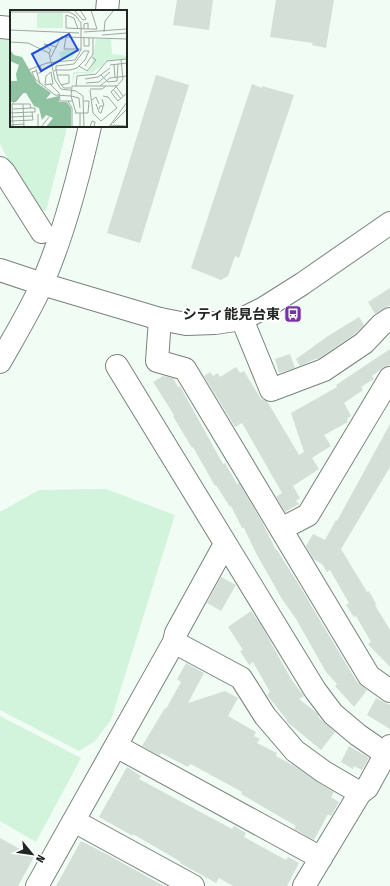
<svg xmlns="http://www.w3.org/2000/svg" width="390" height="886" font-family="'Fira Sans Condensed','Noto Sans JP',sans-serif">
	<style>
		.green { fill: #d2f4dc }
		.building { fill: #d4dfd7 }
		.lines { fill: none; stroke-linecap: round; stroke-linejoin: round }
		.minor-casing { stroke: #79837c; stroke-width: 24 }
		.minor { stroke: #fff; stroke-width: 22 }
		.labels { text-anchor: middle; stroke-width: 4; stroke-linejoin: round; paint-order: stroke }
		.poi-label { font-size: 14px; font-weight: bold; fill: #232724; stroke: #fff; text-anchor: end }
		.inset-road { fill: none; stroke: #9fa7a1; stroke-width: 1 }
		.view { fill: #1d4ed8; fill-opacity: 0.15; stroke: #1d4ed8; stroke-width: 2 }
		.inset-edge { fill: none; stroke: #232724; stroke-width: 2 }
	</style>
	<rect width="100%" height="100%" fill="#f1fcf4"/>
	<g class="green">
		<path d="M0,38L11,40V126H67L65,136L46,211L35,210L0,144Z"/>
		<path d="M106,489L175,515L111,720L95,741L79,751L0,710V512L39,490Z"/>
		<path d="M0,716L81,758L36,842L0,821Z"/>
	</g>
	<g class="building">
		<path d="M177,0H213L209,30L173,25Z"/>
		<path d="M276,0H334L326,48L312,45L313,43L270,37Z"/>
		<path d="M156,75L189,85L140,243L107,233Z"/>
		<path d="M252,84L262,88V86L294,95L239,258L235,256L228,276L221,280L191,268Z"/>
		<path d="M390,288V305L375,314L368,302Z"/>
		<path d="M359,317L364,325L356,333L318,359H315L300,366L296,359L328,336Z"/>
		<path d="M390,349V365L384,367L372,376L374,379L361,387L363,390L344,403L351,416L347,419L348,422L324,435L331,446L312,458L319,469L293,486L300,498L296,501L299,504L285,512L276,497L282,493L242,423L235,427L204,376L210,372L213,376L218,373L220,377L236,367L240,373L244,371L261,399L267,401L299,455L304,452L291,413L337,387L336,385Z"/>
		<path d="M290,354L295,368L279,373L275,359Z"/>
		<path d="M163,376L173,378L178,387L179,386L181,388L223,464L225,463L237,484L239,483L262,522L276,550H277L309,601V602L357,682L367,690L354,707L335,686L337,684L326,672L296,619L282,599L257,555L244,528H242L231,506L230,507L216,485L215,486L193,447L192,448L173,416L174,415L153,382Z"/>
		<path d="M390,424V467L341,549L367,592L369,591L376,604L375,605L390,630V667L368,644L371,642L356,616L354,617L346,605L349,603L330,570L327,572L322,564L313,559L306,546L313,534L325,540L336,520L337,521Z"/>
		<path d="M221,577L236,585L221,611L207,603Z"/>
		<path d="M251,611L261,625L291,679L304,696L299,699L317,713L319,716L318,717L335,732L321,750L286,721L287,720L267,695L270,692L253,662L249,665L240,651L243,650L228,627Z"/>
		<path d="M186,663L204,673L188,703L225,691L238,698L228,716L256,732L254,736L260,739L257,743L277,753L276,756L296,767L317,782L334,792L331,797L339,802L331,816L328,814L314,840L294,829L296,826L241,794L242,792L198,768L190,764L188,767L161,753L160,756L142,746L165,708L166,709L181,682L177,679Z"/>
		<path d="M376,698L390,705V729L367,715Z"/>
		<path d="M349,746L369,758L362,770L354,766L353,769L341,762Z"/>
		<path d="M127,767L141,776L139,779L232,829L234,826L246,833L244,837L286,860L288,857L299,863L287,886H233L219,878L216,883L180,863L181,862L133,834V836L99,817Z"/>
		<path d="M0,838L34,857L18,886H0Z"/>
		<path d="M81,841L108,855L164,886H56Z"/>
	</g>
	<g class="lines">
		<defs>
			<g id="minor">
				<path d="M107,11L108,0"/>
				<path d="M0,27L11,28"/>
				<path d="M0,168L4,172L42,232"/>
				<path d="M0,270L42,284L160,319L186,324L215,323L242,319L264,308L302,284L390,223"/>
				<path d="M160,319L157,361L185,369L369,676L390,691"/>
				<path d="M242,319L271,390L324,370L364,343L381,325L390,319"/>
				<path d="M0,362C14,337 30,311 42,284C64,234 78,180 90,126"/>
				<path d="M117,366L315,690L333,714L358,735L390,757"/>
				<path d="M281,529L308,515L390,378"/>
				<path d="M174,642L176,633L225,544"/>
				<path d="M116,746L321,858"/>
				<path d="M360,793L367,788L390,746"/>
				<path d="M74,821L193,886"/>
				<path d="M37,886L174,642L241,678L265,716L295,751L324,772L360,793L304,886"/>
			</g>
		</defs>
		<use href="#minor" class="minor-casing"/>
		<use href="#minor" class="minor"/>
	</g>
	<defs>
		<symbol id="bus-square" viewBox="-11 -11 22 22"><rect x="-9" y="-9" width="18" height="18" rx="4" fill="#7531a5" stroke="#fff"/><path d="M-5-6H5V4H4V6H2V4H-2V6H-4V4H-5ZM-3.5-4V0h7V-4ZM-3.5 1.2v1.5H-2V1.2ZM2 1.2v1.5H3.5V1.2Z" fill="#fff"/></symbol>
	</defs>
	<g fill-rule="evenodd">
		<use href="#bus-square" x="283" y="304" width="20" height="20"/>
	</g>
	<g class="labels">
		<g class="poi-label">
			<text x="280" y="319">シティ能見台東</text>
		</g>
	</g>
	<g transform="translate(10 10)">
		<rect width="117" height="117" fill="#f1fcf4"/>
		<path d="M27,3H53V18H27ZM86,29H101L102,44L117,46V49L95,51L93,55L81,63L65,64L62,75L63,62H77L81,58ZM59,39L66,40L64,47L58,50L51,48L49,42Z" fill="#d2f4dc"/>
		<path d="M0,40L4,45L12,47L27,73L41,83L36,89L49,86V92H57L61,98V117H36L43,108L36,105L32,110L29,98L24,96L16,83H13L6,92H0V99V71H7L6,64L9,55L0,51Z" fill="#8fc2a0"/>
		<path class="inset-road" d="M64,0L73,10L76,9L70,0M0,2H59L65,5L71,13V40L65,50L37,53L18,60M68,19L64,8L56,5V18L78,19H87L81,0M74,19V14L78,13V19M0,20L69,23M74,22L117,19M94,22L95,11L104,0M92,25L117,23M74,28V36H79V28M0,32L18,33L39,43L45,70L51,79L66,81L73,86L74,117M71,39H54L56,27L117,29M39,43L41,40L34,34L47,37M41,47L51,27H54M100,55L117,53M104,55L105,67M69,56L77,61L86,50L82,47M75,56L83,44V28M26,59L30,74M26,61L22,62L25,69L45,85L61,86L66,103M44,61L46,60H60L67,58L75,50L79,41H74L64,54L46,56V60L48,69L50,73L54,78H61M27,64L33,61L30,56M47,65H59V73L51,75M91,65L98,72L107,71L108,54M75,69L88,67L100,58M76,73L89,72L100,62M40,74H43L41,62L36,66L35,75L40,74L49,83L50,91H62M105,75L113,86M66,76L67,66L86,64L97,51L117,49M90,76L100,68L117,66M106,77L101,82L108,91L117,83M80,79H92L96,76M103,79L111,89M80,80L83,103L91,111M82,90L86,87L89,94M58,91L62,98V117M2,94L3,117M2,94L14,82M13,94L14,117M86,94L89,102L91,103L93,97M70,98L69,88L61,86L62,76H107L113,69L111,49M3,99L21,98M89,99L90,96H94L92,89M0,103L22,102M65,103H78L79,91H74M70,103V117M28,104V117M0,107L22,106M0,111L23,110L22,102H25V98H21L20,94H2M91,111L107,98L98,87L93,86M103,113L117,99M0,115L14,114M100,115L117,116M31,117L39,107M80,117L82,111L85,112L84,117M99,117L117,92"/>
		<path class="view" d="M59,24L68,40L31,61L22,44Z"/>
		<rect width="117" height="117" class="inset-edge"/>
	</g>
	<g transform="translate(32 854) rotate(119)" stroke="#ffffff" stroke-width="3" paint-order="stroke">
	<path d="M0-3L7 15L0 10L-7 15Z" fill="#232724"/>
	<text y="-6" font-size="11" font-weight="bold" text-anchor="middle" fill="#232724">N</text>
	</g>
</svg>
